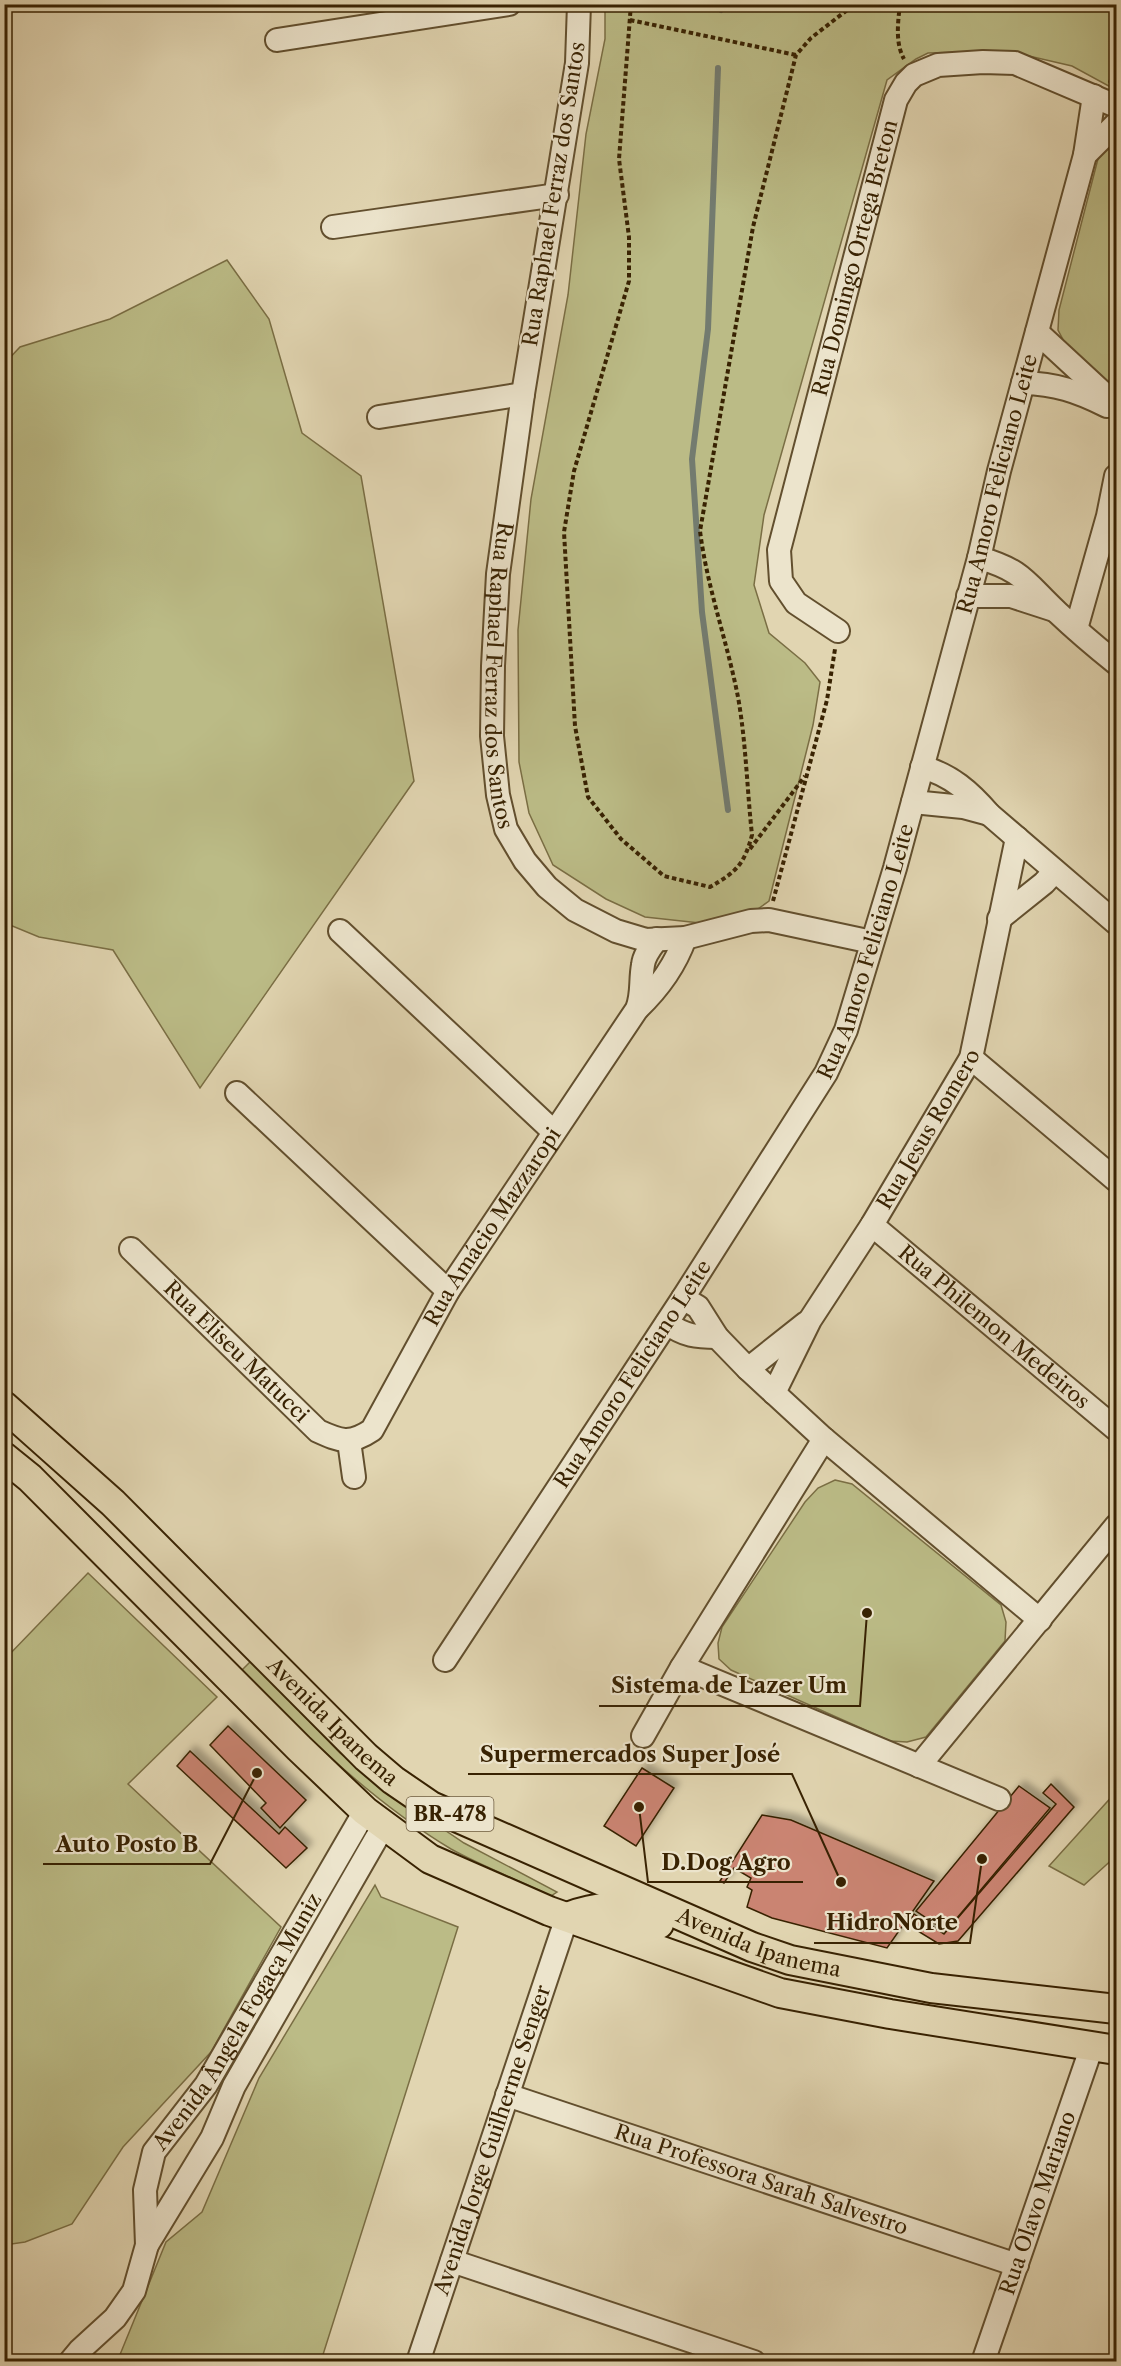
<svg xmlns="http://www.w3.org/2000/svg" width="1121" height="2366" font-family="'Libre Caslon Text',serif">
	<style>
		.green { fill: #bbbb86; stroke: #7a6e44; stroke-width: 1.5 }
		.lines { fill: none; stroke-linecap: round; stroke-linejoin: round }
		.stream { stroke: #737b6f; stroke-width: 6 }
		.building { fill: #ca8472; stroke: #382202; stroke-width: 1.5; filter: url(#shadow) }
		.minor-casing { stroke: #624f2e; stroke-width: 26 }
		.major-casing { stroke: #382202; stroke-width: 32 }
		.path { stroke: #382202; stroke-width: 4; stroke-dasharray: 4.5 3; stroke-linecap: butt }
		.minor { stroke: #ece4cc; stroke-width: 22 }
		.major { stroke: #e1d5b1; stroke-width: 28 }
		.labels { text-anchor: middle; stroke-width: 4.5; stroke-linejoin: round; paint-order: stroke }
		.shield { fill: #ece4cc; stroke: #6e5c3f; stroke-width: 1.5 }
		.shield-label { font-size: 20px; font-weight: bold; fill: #382202 }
		.street-label { font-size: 21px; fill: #382202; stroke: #ece4cc }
		.leader { fill: none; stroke: #382202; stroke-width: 2 }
		.callout-dot { fill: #382202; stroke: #ece4cc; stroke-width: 2 }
		.callout-label { font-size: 22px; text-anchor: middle; font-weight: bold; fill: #382202; stroke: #ece4cc; stroke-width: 4.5; stroke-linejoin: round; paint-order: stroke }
	</style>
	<defs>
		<filter id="shadow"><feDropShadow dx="5.5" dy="-5.5" stdDeviation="3" flood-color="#0004"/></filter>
	</defs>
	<rect width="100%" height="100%" fill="#e1d5b1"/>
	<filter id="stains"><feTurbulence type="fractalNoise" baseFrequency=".00333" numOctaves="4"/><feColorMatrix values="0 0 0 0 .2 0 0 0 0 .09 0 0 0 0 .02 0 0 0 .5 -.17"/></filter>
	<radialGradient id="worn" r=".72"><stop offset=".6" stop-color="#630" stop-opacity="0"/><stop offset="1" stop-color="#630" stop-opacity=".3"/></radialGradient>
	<g class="green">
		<path d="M605,5H1116V90L1072,66L1007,51L928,53L916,59L887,80L764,515L754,585L769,633L805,663L820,682L813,725L769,901L755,911L700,923L645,917L606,899L553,865L529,813L519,762L518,630L531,499L568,295L586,134L605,39Z"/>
		<path d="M1116,141V388L1068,349L1058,330L1059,310L1100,151Z"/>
		<path d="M227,260L269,319L302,433L361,476L414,781L200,1088L113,950L39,937L5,923L4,364L20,347L110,319Z"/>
		<path d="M835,1480L852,1484L1001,1605L1006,1622L1005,1641L926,1737L907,1742L890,1741L731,1670L719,1659L718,1643L722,1627L805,1502L818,1488Z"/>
		<path d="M88,1573L217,1697L128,1784L281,1927L211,2052L123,2147L72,2224L25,2242L5,2245V1659Z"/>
		<path d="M251,1661L340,1753L402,1801L464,1843L557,1892L551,1896C519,1880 483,1867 451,1849C371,1801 307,1736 240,1672Z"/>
		<path d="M1116,1792V1856L1084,1885L1049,1866Z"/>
		<path d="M375,1885L381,1897L458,1927L321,2361L117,2362L166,2242L202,2212L259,2078Z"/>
	</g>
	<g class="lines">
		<g class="stream">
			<path d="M721,10L724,4"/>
			<path d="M718,68L708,329L692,459L702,612L728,810"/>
		</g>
	</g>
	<g class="building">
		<path d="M228,1726L306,1800L280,1828L261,1808L266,1803L210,1745Z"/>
		<path d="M190,1751L279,1834L285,1827L307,1848L286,1868L177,1766Z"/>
		<path d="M642,1768L674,1788L636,1846L604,1826Z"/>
		<path d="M1051,1784L1074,1807L958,1941L939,1944L908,1925L914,1914L944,1934L1056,1804L1043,1793Z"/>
		<path d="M1019,1786L1050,1808L946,1931L916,1911Z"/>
		<path d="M762,1815L791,1820L934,1881L887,1948L772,1918L747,1907L752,1890L747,1887L751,1878L734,1868L724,1883L720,1881Z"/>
	</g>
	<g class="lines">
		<defs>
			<g id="minor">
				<path id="s1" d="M579,4L577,63L523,394L498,574L493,666L492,736L498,795L506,829L525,861L547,887L575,910L616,931L646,940L685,938L751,921L769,920L872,942"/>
				<path d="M277,40L509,4"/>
				<path d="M1085,155L1116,124"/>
				<path d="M333,227L557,195"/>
				<path d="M1037,332L1116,405"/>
				<path d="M1023,383C1056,384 1077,391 1107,406"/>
				<path d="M379,417L523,394"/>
				<path d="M979,558C1023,570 1026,583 1057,612C1076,630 1096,647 1116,663"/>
				<path d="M968,596H1011L1054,610"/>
				<path d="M1076,629L1108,516L1116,476"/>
				<path id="s2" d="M838,631L796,603L781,581L779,550L896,100L906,83L914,75L938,65L983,62L1015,63L1116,106"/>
				<path d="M922,767C951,775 970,792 989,814L1116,923"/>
				<path d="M913,802L963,807L989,814"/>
				<path d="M999,919L1044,883L1055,871"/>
				<path d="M340,931L554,1132"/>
				<path d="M638,1008C659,988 675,966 685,938"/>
				<path d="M971,1058L1116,1180"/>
				<path d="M237,1093L448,1291"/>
				<path id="s3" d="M872,1225L1116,1429"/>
				<path id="s4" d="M131,1249L318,1431C340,1441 350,1445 372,1430L448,1291L637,1009C643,994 640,981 643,965C644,955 651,947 657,939"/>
				<path d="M683,1298L698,1307L717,1337L748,1369L824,1439L1040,1620"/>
				<path d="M667,1323C684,1336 697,1337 717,1337"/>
				<path d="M748,1369L806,1323"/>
				<path id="s5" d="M774,1393L810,1320L872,1225L971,1058L1017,838"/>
				<path d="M349,1441L354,1477"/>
				<path id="s6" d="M445,1660L683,1298L826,1073L846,1030L895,868L979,558L999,471L1085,155L1094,96"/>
				<path d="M682,1667L999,1799"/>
				<path d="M643,1736L682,1667L824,1439"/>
				<path d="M919,1766L1116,1526"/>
				<path id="s7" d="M507,2095L1017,2265"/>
				<path d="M147,2245L212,2138L234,2086L384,1825"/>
				<path d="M452,2261L754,2362"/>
				<path id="s8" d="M70,2362L80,2350L115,2318L134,2291L147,2245L145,2190L154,2152L206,2085L365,1811"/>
				<path id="s9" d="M418,2362L567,1917"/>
				<path id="s10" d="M983,2362L1092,2046"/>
			</g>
			<g id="major">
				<path id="s11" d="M4,1406L113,1503L366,1757L393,1780L431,1806L752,1947L790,1960L931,1988L1116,2009"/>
				<path d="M4,1457L30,1478L299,1748L365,1811L430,1859L549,1911L780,1993L890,2014L1116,2050"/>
				<path d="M567,1917C610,1901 618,1909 659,1924"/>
			</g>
		</defs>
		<use href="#minor" class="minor-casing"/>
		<use href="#major" class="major-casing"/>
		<g class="path">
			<path d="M631,4L619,159L629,237V281L574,471L564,532L575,726L588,797L621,839L664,876L710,887C736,872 744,865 752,835C747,789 746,742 738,697C727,641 707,587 700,531L753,227L796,55L811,38L855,4"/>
			<path d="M900,4C898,22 895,43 904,59"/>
			<path d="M630,20L796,55"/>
			<path d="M1110,83L1116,61"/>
			<path d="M750,849L805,776"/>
			<path d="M773,901L827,700L835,649"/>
		</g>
		<use href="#minor" class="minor"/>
		<use href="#major" class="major"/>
	</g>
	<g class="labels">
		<rect class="shield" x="406.5" y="1797" width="87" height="34" rx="4.5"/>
		<g class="shield-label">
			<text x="450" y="1821">BR-478</text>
		</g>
		<g class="street-label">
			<text transform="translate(554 194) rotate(-81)" y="7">Rua Raphael Ferraz dos Santos</text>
			<text dy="7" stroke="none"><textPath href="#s2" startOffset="410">Rua Domingo Ortega Breton</textPath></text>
			<text dy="7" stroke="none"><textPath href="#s6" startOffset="1314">Rua Amoro Feliciano Leite</textPath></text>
			<text dy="7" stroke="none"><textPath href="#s1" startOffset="678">Rua Raphael Ferraz dos Santos</textPath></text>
			<text dy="7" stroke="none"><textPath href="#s6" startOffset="828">Rua Amoro Feliciano Leite</textPath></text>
			<text dy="7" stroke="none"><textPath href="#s5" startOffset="306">Rua Jesus Romero</textPath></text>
			<text dy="7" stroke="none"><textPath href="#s4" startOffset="555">Rua Amácio Mazzaropi</textPath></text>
			<text dy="7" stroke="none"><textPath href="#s3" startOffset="159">Rua Philemon Medeiros</textPath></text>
			<text dy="7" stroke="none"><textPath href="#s4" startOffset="147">Rua Eliseu Matucci</textPath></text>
			<text dy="7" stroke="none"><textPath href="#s6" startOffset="342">Rua Amoro Feliciano Leite</textPath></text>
			<text dy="7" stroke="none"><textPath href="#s11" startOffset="456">Avenida Ipanema</textPath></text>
			<text dy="7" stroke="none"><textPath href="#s11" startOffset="942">Avenida Ipanema</textPath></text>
			<text dy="7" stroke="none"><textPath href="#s8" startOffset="393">Avenida Ângela Fogaça Muniz</textPath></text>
			<text dy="7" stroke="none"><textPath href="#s9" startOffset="234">Avenida Jorge Guilherme Senger</textPath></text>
			<text dy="7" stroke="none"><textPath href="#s7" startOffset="268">Rua Professora Sarah Salvestro</textPath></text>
			<text dy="7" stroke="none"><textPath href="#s10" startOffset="168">Rua Olavo Mariano</textPath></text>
		</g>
	</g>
	<path class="leader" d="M867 1613L860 1706H599M841 1882L792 1774H468M257 1773L210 1864H43M639 1807L648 1882H803M982 1859L970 1943H814"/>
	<g class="callout-dot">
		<circle cx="867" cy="1613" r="6"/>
		<circle cx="841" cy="1882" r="6"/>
		<circle cx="257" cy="1773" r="6"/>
		<circle cx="639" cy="1807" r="6"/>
		<circle cx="982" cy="1859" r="6"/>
	</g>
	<g class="callout-label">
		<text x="729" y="1693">Sistema de Lazer Um</text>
		<text x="630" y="1762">Supermercados Super José</text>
		<text x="127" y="1852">Auto Posto B</text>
		<text x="726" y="1870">D.Dog Agro</text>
		<text x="892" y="1930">HidroNorte</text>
	</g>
	<rect width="1121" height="2366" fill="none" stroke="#e1d5b1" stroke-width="24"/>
	<rect x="6" y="6" width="1109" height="2354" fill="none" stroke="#382202" stroke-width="3"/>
	<rect x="12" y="12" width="1097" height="2342" fill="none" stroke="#382202" stroke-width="1.5"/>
	<rect width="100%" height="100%" filter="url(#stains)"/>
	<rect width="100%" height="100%" fill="url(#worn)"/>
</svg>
